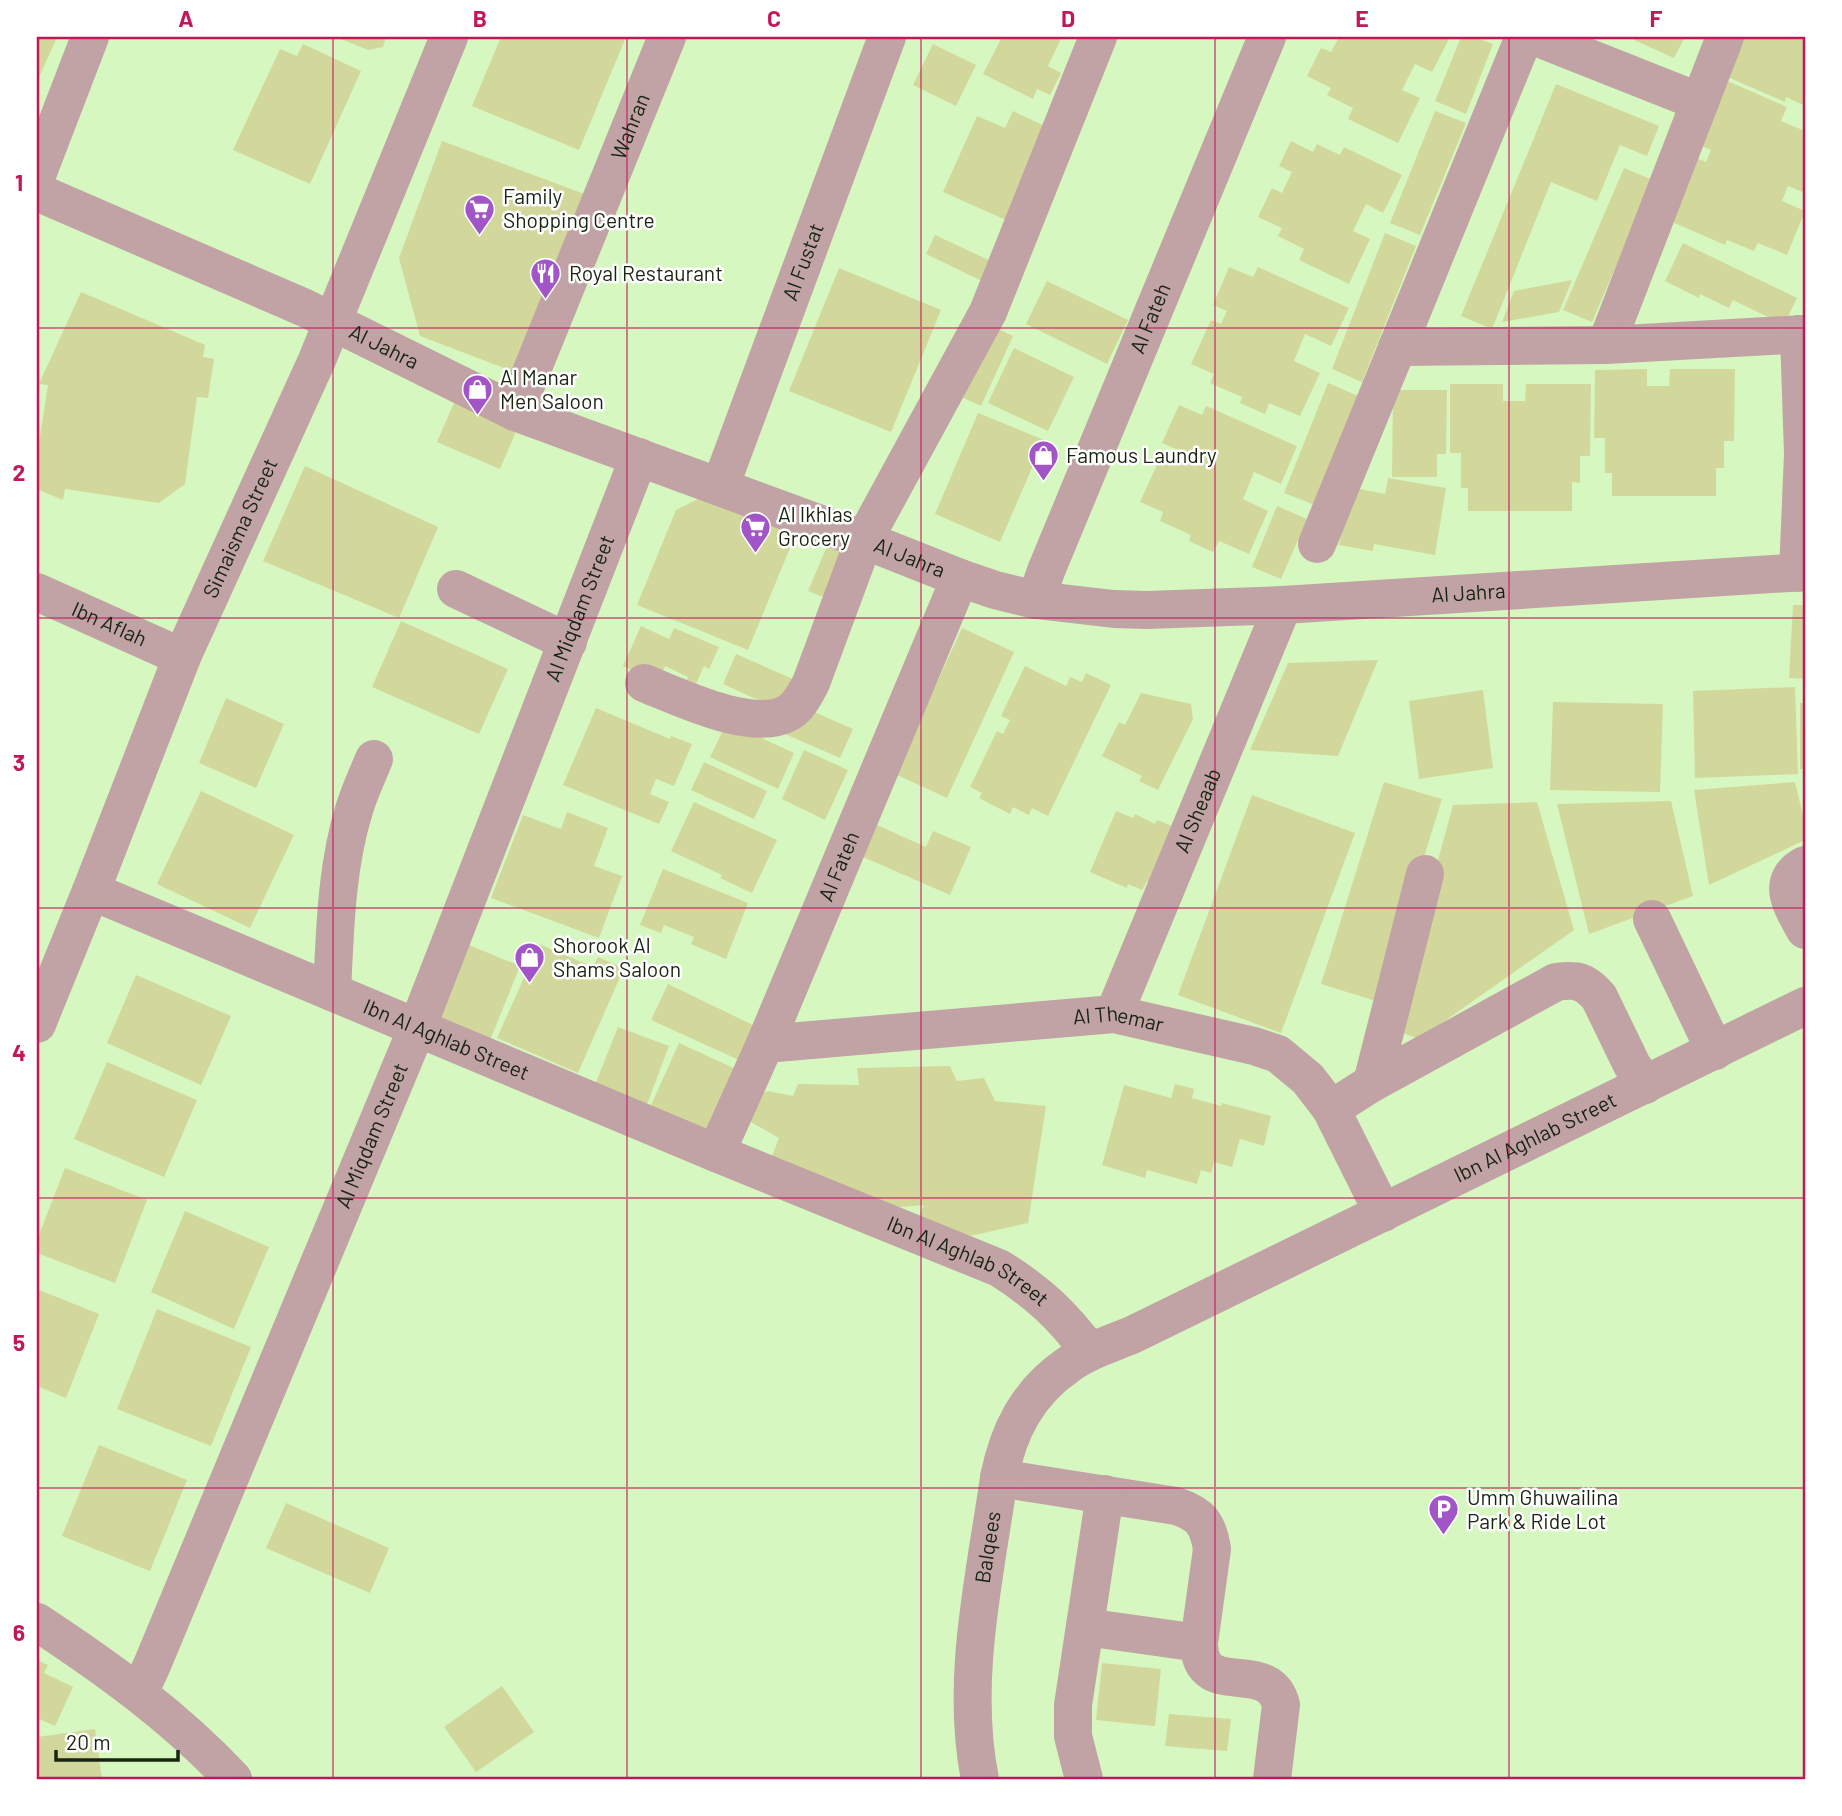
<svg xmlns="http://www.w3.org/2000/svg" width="1842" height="1816" font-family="Barlow,sans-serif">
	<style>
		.building { fill: #d2d89c }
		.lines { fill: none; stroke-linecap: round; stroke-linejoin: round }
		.minor { stroke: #c1a3a5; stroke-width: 38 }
		.grid { fill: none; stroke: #c2185b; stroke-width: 2; stroke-opacity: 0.55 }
		.labels { text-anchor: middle; stroke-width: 5; stroke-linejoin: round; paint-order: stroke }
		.street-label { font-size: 21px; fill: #182410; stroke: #fff }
		.poi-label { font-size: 21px; fill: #182410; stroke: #fff; text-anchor: start }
		.neatline { fill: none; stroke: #c2185b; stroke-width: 2.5 }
		.grid-label { font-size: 23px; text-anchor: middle; font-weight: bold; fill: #c2185b }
	</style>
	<rect width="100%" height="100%" fill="#d6f7c0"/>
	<g class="building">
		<path d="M37,37H57L37,82Z"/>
		<path d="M336,37H386L383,47L368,50Z"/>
		<path d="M501,37H626L579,150L472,106Z"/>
		<path d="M1002,37H1062L1048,66L1061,73L1050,95L1037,89L1033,99L983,74Z"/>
		<path d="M1339,37H1450L1432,72L1415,64L1402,90L1420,98L1398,143L1348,119L1353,108L1327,95L1331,88L1307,76L1321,48L1331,52Z"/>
		<path d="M1461,37H1474L1493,44L1466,114L1435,101Z"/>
		<path d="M1635,37H1685L1674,58L1634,40Z"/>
		<path d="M1740,37H1805V106L1786,97L1785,102L1723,75Z"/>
		<path d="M303,44L361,71L310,184L233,150L280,49L297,56Z"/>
		<path d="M933,44L976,65L956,106L913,85Z"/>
		<path d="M1723,79L1787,107L1781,121L1805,131V139L1803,144L1805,146V193L1788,186L1782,201L1805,211L1787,255L1758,243L1754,251L1727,240L1725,245L1663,218L1689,155L1706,162L1711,150L1695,143Z"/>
		<path d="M1556,84L1659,126L1647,156L1620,145L1597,201L1551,182L1492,329L1461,316Z"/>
		<path d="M1013,111L1049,128L1008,221L943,192L977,116L1005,128Z"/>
		<path d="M1435,111L1466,123L1420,235L1390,223Z"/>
		<path d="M442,141L587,195L520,374L420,336L399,258Z"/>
		<path d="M1291,141L1313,152L1317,144L1340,155L1344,147L1402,175L1383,213L1366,204L1353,231L1370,239L1349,284L1299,260L1304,249L1278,236L1282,228L1258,217L1272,188L1282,193L1292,172L1279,166Z"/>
		<path d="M1624,168L1653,180L1592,322L1563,310Z"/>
		<path d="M1385,233L1416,246L1362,382L1332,369Z"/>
		<path d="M935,235L995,263L986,283L926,254Z"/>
		<path d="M1683,243L1797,298L1784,325L1733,300L1729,308L1700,294L1699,298L1665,281Z"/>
		<path d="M1229,267L1253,277L1258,267L1349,308L1331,346L1305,334L1294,361L1320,373L1300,416L1269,403L1265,414L1240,403L1242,397L1210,383L1214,374L1191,364L1211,320L1221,324L1227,311L1213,305Z"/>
		<path d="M839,268L941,310L891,432L789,391Z"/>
		<path d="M1572,280L1559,312L1502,322L1514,291Z"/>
		<path d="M1047,281L1128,320L1107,364L1026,324Z"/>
		<path d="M81,292L205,345L203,357L214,359L208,398L197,397L185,484L159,503L65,489L63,500L37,489V455L48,385L39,384Z"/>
		<path d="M992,326L1013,336L981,406L959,396Z"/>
		<path d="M1014,348L1074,377L1048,431L988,403Z"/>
		<path d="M1647,369V386H1669L1670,369H1735L1734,441H1724V468H1716V496H1612V473H1605V438H1594L1595,370Z"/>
		<path d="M1328,383L1358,396L1315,505L1284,493Z"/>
		<path d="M1450,384H1503V401H1525L1526,384H1591L1590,456H1580V483L1572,482V511H1468V488H1461V453H1450Z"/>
		<path d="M460,389L523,415L500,469L437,442Z"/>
		<path d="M1393,390H1447L1446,454H1437V477H1392Z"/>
		<path d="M1179,405L1202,415L1206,406L1297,446L1281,484L1254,472L1243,499L1268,511L1249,554L1219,541L1213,552L1189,541L1191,535L1160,521L1163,512L1140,502L1160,458L1170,462L1176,449L1162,443Z"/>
		<path d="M978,413L1044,440L1000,542L935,514Z"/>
		<path d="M305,466L438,527L399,618L263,561Z"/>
		<path d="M1388,478L1446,488L1435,555L1374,544L1373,551L1339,545L1349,487L1385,494Z"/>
		<path d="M706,495L797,531L748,650L637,605L676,510Z"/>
		<path d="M1277,506L1307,519L1281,579L1252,567Z"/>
		<path d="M831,537L857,548L834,601L808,591Z"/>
		<path d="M1793,605H1805V679L1789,678Z"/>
		<path d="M401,621L508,669L479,734L372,687Z"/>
		<path d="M641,626L669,639L674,628L719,647L709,669L704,666L695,686L686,682L688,677L665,666L658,682L623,666Z"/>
		<path d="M962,628L1014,652L947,798L895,774Z"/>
		<path d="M736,654L793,679L780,710L723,684Z"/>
		<path d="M1378,660L1338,756L1250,750L1288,663Z"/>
		<path d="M1025,666L1066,686L1070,677L1082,682L1086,673L1111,685L1048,816L1032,808L1029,815L1013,807L1010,814L979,798L982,793L970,787L997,731L1003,734L1010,720L1001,716Z"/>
		<path d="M1795,687L1798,774L1695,778L1693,691Z"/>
		<path d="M1483,690L1493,768L1419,779L1409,701Z"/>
		<path d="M1141,693L1191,704L1193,719L1158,790L1139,781L1142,776L1102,756L1119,722L1125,725Z"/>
		<path d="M226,698L284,724L256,788L199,763Z"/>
		<path d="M1553,702L1663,704L1660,792L1550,790Z"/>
		<rect x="1800" y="703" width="5" height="66"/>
		<path d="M798,705L853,729L840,758L785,734Z"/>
		<path d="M596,708L670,739L671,736L692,744L674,786L656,779L650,794L669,802L659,824L563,785Z"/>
		<path d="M727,722L794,753L778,789L710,757Z"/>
		<path d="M804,750L848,770L825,820L782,799Z"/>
		<path d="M704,762L767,791L754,819L691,790Z"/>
		<path d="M1384,782L1442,799L1379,1002L1321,984Z"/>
		<path d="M1795,782L1805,824V840L1709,885L1694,790Z"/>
		<path d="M201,791L294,835L250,928L157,884Z"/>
		<path d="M1252,795L1355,833L1281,1033L1178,995Z"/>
		<path d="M1671,801L1693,896L1589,934L1557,804Z"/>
		<path d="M694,802L777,840L752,893L720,878L722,875L671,851Z"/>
		<path d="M1537,802L1574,930L1419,1039L1392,1029L1453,805Z"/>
		<path d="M1116,811L1133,818L1135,814L1155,824L1157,820L1184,831L1159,887L1147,881L1142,890L1128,884L1127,888L1090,872Z"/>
		<path d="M567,812L608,828L594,866L622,876L599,938L491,898L523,815L561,829Z"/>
		<path d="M877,825L926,847L933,831L971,847L950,895L863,857Z"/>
		<path d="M663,869L748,903L726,959L691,944L694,937L664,925L661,933L640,925Z"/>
		<path d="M539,944L593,967L598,957L624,968L578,1073L497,1038Z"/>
		<path d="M469,945L520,966L489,1043L437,1023Z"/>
		<path d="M136,975L231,1016L201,1085L107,1043Z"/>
		<path d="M668,984L755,1026L739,1060L651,1020Z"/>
		<path d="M618,1027L669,1046L643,1115L591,1095Z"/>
		<path d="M679,1043L738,1070L706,1138L648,1112Z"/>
		<path d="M107,1062L197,1100L164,1177L74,1139Z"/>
		<path d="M950,1066L957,1081L984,1078L995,1101L1046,1106L1028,1223L970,1236L919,1218L924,1205L889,1208L771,1159L779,1138L749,1121L745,1101L768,1091L793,1096L798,1084L859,1085L857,1068Z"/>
		<path d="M1175,1084L1194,1089L1192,1098L1221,1106L1222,1103L1271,1116L1264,1146L1240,1139L1232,1167L1214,1162L1211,1173L1201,1170L1197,1184L1147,1170L1145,1178L1102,1165L1124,1085L1171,1098Z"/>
		<path d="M65,1168L147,1200L115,1283L37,1253V1240Z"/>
		<path d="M185,1211L269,1247L234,1329L151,1292Z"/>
		<path d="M37,1289L99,1314L66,1398L37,1386Z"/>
		<path d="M157,1309L251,1347L211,1446L117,1409Z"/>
		<path d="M99,1445L187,1480L150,1571L62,1536Z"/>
		<path d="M286,1503L389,1548L370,1593L266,1548Z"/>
		<path d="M37,1660L48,1665L44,1673L73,1687L55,1726L37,1718Z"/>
		<path d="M1102,1663L1161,1669L1155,1726L1096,1720Z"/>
		<path d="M502,1686L534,1732L476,1772L444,1727Z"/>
		<path d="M1169,1714L1231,1719L1227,1751L1165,1746Z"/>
		<path d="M95,1729L102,1779H40L37,1737Z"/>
	</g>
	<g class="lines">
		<g class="minor">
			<path d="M1536,37L1700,102"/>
			<path d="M37,175L90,37"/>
			<path id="s1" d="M37,192L305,308L515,412L864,540L960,578L995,590L1036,600L1114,609L1147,610L1283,605L1805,572"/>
			<path d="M1606,345L1725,37"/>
			<path d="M1397,347L1606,345L1805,334"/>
			<path id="s2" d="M515,412L667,37"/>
			<path id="s3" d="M720,487L887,37"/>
			<path d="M1317,544L1524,37"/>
			<path d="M1798,573L1803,454L1799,334"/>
			<path d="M456,589L568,642"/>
			<path id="s4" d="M37,592L182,657"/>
			<path id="s5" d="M1036,600L1046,571L1267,37"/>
			<path d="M644,683C679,697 752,733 788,713C799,707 805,694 811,683L864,540L988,312L1098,37"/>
			<path d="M1805,865C1774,881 1793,908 1805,930"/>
			<path id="s6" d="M91,891L716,1153L999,1268C1039,1293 1062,1315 1090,1352"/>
			<path d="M1652,919L1715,1051"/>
			<path d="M332,992C335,932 336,868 354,810C359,793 367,776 374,759"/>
			<path id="s7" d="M1114,1014L1283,605"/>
			<path id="s8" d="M37,1024L91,891L182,657L317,360L449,37"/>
			<path id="s9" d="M765,1044L1114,1014L1254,1046L1278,1054L1308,1079L1331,1109L1383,1213"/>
			<path d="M1372,1083L1425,874"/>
			<path d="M1331,1109L1372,1083L1556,982C1577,979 1585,981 1599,997L1632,1065L1645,1085"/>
			<path id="s10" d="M716,1153L765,1044L960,578"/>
			<path d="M999,1478L1176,1506C1201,1514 1208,1524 1212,1549L1199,1643C1200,1703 1269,1655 1281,1705L1272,1779"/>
			<path d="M37,1622C107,1668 175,1717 233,1779"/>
			<path d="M1085,1627L1199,1643"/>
			<path id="s11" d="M139,1693L152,1665L417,1028L639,457"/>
			<path id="s12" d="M980,1779C960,1681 985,1576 999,1478C1008,1432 1027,1393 1068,1365C1087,1351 1110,1344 1132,1335L1805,1006"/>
			<path d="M1084,1779L1073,1736V1705L1105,1494"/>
		</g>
	</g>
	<path class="grid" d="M333,37V1779M627,37V1779M921,37V1779M1215,37V1779M1509,37V1779M37,328H1805M37,618H1805M37,908H1805M37,1198H1805M37,1488H1805"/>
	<defs>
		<symbol id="supermarket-pin" viewBox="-11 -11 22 30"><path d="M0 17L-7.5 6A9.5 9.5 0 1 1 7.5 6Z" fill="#a155c7" stroke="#fff"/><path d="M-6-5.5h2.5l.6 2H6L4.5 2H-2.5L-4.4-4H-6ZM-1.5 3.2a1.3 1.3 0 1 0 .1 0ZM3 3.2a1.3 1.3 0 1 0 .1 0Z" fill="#fff"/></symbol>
		<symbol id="restaurant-pin" viewBox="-11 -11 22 30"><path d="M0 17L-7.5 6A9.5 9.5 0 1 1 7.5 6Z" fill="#a155c7" stroke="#fff"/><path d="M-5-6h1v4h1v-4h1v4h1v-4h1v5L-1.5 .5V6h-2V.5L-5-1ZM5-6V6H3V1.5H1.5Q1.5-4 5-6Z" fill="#fff"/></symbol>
		<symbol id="shop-pin" viewBox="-11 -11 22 30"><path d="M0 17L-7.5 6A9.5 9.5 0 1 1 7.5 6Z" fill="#a155c7" stroke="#fff"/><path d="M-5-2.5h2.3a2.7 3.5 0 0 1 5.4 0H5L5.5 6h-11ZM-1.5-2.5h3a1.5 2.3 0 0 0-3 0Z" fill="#fff"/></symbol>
		<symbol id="parking-pin" viewBox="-11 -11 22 30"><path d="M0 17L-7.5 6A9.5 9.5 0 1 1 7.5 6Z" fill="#a155c7" stroke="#fff"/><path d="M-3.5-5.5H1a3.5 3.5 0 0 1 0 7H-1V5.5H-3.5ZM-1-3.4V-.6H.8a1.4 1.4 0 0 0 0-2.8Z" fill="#fff"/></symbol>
	</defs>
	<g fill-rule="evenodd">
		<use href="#supermarket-pin" x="462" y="192" width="35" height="47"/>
		<use href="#restaurant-pin" x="528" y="256" width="35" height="47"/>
		<use href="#shop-pin" x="460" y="372" width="35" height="47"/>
		<use href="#shop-pin" x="1026" y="438" width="35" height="47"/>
		<use href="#supermarket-pin" x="738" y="510" width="35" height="47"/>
		<use href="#shop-pin" x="512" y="940" width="35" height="47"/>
		<use href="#parking-pin" x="1426" y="1492" width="35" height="47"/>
	</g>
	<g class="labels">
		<g class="street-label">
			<text dy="7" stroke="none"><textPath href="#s2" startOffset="308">Wahran</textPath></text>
			<text dy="7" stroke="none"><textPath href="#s3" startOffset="240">Al Fustat</textPath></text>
			<text dy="7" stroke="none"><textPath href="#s5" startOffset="304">Al Fateh</textPath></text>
			<text dy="7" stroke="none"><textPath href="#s1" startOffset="380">Al Jahra</textPath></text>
			<text dy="7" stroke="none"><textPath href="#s8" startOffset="536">Simaisma Street</textPath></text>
			<text dy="7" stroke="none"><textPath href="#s1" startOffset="947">Al Jahra</textPath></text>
			<text dy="7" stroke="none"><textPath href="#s1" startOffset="1514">Al Jahra</textPath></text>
			<text dy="7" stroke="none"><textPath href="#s11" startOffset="1171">Al Miqdam Street</textPath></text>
			<text dy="7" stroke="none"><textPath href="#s4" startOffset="79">Ibn Aflah</textPath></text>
			<text dy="7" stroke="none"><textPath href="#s7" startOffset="220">Al Sheaab</textPath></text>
			<text dy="7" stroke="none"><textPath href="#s10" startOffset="312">Al Fateh</textPath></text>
			<text dy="7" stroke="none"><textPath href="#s9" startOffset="355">Al Themar</textPath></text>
			<text dy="7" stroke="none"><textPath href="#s6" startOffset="385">Ibn Al Aghlab Street</textPath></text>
			<text dy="7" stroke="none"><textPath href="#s11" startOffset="604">Al Miqdam Street</textPath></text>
			<text dy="7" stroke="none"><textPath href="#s12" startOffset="959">Ibn Al Aghlab Street</textPath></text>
			<text dy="7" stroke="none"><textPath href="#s6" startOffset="952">Ibn Al Aghlab Street</textPath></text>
			<text dy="7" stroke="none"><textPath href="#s12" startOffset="233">Balqees</textPath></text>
		</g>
		<g class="poi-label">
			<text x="503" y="204">Family<tspan x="503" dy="24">Shopping Centre</tspan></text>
			<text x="569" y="281">Royal Restaurant</text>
			<text x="500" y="385">Al Manar<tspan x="500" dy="24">Men Saloon</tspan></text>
			<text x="1066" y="463">Famous Laundry</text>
			<text x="778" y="522">Al Ikhlas<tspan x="778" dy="24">Grocery</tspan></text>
			<text x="553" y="953">Shorook Al<tspan x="553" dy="24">Shams Saloon</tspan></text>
			<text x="1467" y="1505">Umm Ghuwailina<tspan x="1467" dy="24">Park &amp; Ride Lot</tspan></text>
		</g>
	</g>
	<rect width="1842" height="1816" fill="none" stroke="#ffffff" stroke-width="77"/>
	<path d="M56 1750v10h122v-10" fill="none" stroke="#182410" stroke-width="3.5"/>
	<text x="66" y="1750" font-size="21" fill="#182410" stroke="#ffffff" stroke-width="5" paint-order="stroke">20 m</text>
	<rect x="38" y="38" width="1766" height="1740" class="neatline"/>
	<g class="grid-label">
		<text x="186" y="27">A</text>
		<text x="480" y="27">B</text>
		<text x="774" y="27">C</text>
		<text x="1068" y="27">D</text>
		<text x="1362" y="27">E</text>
		<text x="1656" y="27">F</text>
		<text x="19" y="191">1</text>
		<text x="19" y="481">2</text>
		<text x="19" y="771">3</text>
		<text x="19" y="1061">4</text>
		<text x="19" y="1351">5</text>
		<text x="19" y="1641">6</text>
	</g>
</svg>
